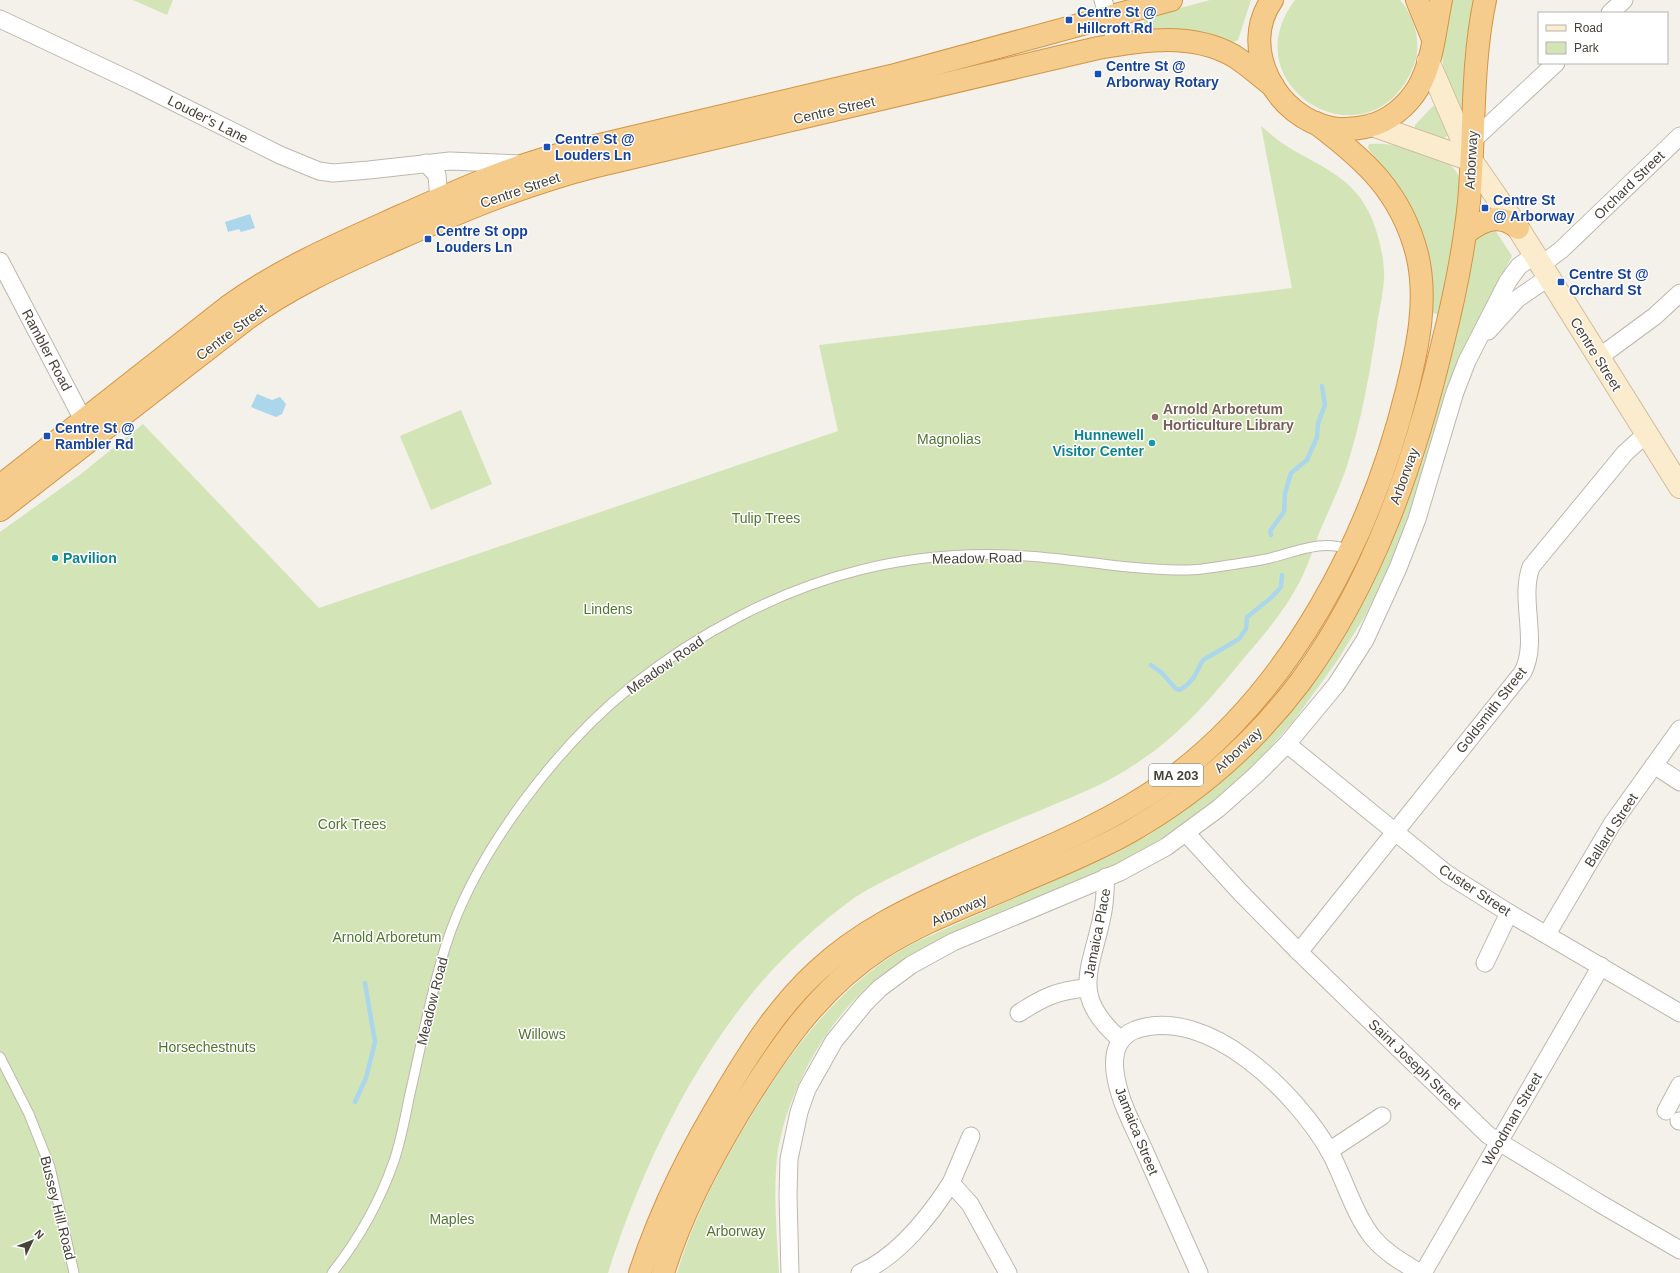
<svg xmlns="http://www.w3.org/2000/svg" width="1680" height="1273" font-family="Helvetica,sans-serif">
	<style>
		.green { fill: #d3e5b6 }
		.water { fill: #acd6eb }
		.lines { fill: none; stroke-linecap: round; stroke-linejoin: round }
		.stream { stroke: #acd6eb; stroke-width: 4.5 }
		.service-casing { stroke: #bfb7ad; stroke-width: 11 }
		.minor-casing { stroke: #bfb7ad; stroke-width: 19 }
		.secondary-casing { stroke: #d0bf9d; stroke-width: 24 }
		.trunk-casing { stroke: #d29546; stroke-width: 24 }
		.service { stroke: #fff; stroke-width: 9 }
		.minor { stroke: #fff; stroke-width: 17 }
		.secondary { stroke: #fbeccd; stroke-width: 22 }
		.trunk { stroke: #f5cc8b; stroke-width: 22 }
		.transit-dot { fill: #1a4fb4; stroke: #fff; stroke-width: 1.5 }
		.education-dot { fill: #8d6e63; stroke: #fff; stroke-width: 1.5 }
		.culture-dot { fill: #0f9aa8; stroke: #fff; stroke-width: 1.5 }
		.labels { text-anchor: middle; stroke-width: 3; stroke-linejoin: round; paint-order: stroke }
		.shield { fill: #fff; stroke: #7e7a74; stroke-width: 1 }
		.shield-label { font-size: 13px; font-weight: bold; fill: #474139 }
		.transit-label { font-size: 14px; font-weight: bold; fill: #164399; stroke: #fff; text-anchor: start }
		.street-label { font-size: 14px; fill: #474139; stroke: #fff }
		.education-label { font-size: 14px; font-weight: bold; fill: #785e54; stroke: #fff; text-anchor: start }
		.culture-label { font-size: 14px; font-weight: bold; fill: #0d838f; stroke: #fff; text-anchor: end }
		.park-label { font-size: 14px; fill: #4f7530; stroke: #fff }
	</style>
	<rect width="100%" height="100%" fill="#f4f0ea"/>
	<g class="green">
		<path d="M133,0H173L167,15Z"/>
		<path d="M1210,0H1251L1238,40L1230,44L1147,30L1143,26L1144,20L1147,17Z"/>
		<path d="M1295,0H1400C1415,17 1422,44 1414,65C1372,172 1228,88 1295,0Z"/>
		<path d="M1451,0H1477L1463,111L1460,110L1444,70L1442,56Z"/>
		<path d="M1433,106L1437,107L1449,135L1442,139L1415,128V125Z"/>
		<path d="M1261,126C1267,131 1273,136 1279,141C1315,166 1353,173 1372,219C1379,236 1385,261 1384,279C1383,295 1379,310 1377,325C1370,373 1361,423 1346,469C1338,491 1328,512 1319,533C1313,550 1307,568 1299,583C1285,610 1264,635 1244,658C1213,696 1181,734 1140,761C1106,785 1067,799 1029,815C986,832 943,851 902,872C886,880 869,888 854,898C838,910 821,923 806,937C711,1021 646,1154 608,1273H0V532L81,474L143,424L319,608L838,431L819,345L1292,288Z"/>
		<path d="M1369,144C1392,142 1450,151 1459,177C1461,184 1459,193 1459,201C1456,239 1447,277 1440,315L1433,313V294L1393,181L1369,150L1368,147Z"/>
		<path d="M1493,227L1512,256L1457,364L1407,522L1386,573L1365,616L1337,661L1293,722L1252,767L1220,796L1161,839L1121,862L923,948C902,961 880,974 862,992C818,1034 779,1109 776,1170C774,1204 777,1239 779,1273H677C694,1217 720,1168 750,1118C792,1048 843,980 916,942L1114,854L1149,835L1209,792L1233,771L1279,723L1395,531L1423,460L1446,379L1466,292L1476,237Z"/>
		<path d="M461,410L492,484L431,510L400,436Z"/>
	</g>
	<g class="water">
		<path d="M250,214L255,228L241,232L239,229L228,232L225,222Z"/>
		<path d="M257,394L272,400L280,397L286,404L282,414L276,417L251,407Z"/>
	</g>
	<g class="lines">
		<g class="stream">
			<path d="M1271,535L1270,531L1284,512L1285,493L1291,473L1307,460L1317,437L1318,423L1325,405L1322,386"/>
			<path d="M1151,665L1161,672L1176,689L1180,690L1187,685L1194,677L1203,660L1239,639L1246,629L1247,617L1271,598L1281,587L1282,575"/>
			<path d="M355,1102L366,1078L375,1042L365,983"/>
		</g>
		<defs>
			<g id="service">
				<path d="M0,1057L29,1114L50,1167L74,1273"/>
				<path d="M332,1273C359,1239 380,1201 394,1161C401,1140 405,1119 409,1098C421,1047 430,995 446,945C475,853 557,746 632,686C697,634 779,590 860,570C908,558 960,553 1010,555C1043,556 1076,561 1110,565C1137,568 1176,572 1202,569C1223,566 1245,563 1266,559C1294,553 1322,538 1349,550"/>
			</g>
			<g id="minor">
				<path d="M1103,0L1117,45"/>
				<path d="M1610,13L1624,0"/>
				<path d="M0,19L138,84L280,155L319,171L333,173L369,170L450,161L521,164"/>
				<path d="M1472,141L1556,63"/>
				<path d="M426,163L437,175L439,200"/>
				<path d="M0,261L89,431"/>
				<path d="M1541,265L1561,250L1680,136"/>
				<path d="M1488,331L1517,299L1549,277"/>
				<path d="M1598,358L1655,316L1680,293"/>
				<path d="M1287,744L1447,874L1509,913L1680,1013"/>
				<path d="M1654,765L1680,782"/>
				<path d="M1186,833L1241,893L1299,952L1488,1135L1599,1203L1680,1250"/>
				<path d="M1106,877C1105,888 1105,900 1103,911C1093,968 1067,994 1121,1040"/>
				<path d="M1547,934L1612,824L1680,729"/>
				<path d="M1299,952L1523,672C1539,640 1519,600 1531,567L1625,453L1646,434"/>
				<path d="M1485,963L1509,913"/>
				<path d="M1019,1013C1042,998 1058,990 1087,988"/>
				<path d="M1666,1111L1680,1085"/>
				<path d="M1679,1121H1680"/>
				<path d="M1329,1151L1382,1116"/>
				<path d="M951,1183L971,1136"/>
				<path d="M790,1273L788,1195L789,1159L799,1112L807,1089L834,1041L865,1003L880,988L911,965L953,942L1120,872L1166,847L1219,808L1255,776L1287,744L1336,685L1365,640L1398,568L1417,519L1455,392L1467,361L1508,281L1519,266L1535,255"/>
				<path d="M860,1273C899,1256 929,1217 951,1183L970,1204L1008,1273"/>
				<path d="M1199,1273C1181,1232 1162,1191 1144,1150C1133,1125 1118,1099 1115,1071C1113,1054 1117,1037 1135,1030C1208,1004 1297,1094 1330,1152C1345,1180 1354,1215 1374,1239C1387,1254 1404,1263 1420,1273"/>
				<path d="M1423,1273L1601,966"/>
			</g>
			<g id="secondary">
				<path d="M1428,61L1471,160L1518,228L1680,487"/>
				<path d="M1372,125L1471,160"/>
			</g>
			<g id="trunk">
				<path d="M1272,0C1238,48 1277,119 1332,128C1344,130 1357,129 1369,126C1389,121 1407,106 1418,88C1433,62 1435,28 1441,0"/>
				<path d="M1417,0L1433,39"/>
				<path d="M1465,234C1481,220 1500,212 1518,228"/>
				<path d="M0,486L229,306C283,267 343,242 403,215C455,192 507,168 562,154L891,76L1171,0"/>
				<path d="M0,510L245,320C292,285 344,263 397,239C464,210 525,184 596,166L1098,48C1143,40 1192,32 1234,56C1248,65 1260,76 1273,86"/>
				<path d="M640,1273C663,1204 692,1148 729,1087C754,1045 781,1004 817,971C860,931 909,908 961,885C1031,854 1104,827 1167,782C1291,692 1371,537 1407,390C1418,346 1428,299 1417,254C1401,192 1365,160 1316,123"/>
				<path d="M663,1273C681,1215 708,1164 739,1112C778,1049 818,989 881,948C924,920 975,903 1021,882C1058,866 1096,851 1131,831C1197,793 1256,741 1301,681C1373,583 1414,463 1442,346C1454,299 1464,251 1469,202C1475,135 1471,66 1485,0"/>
			</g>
		</defs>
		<use href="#service" class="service-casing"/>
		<use href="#minor" class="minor-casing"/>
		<use href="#secondary" class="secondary-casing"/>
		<use href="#trunk" class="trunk-casing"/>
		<use href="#service" class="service"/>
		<use href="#minor" class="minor"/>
		<use href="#secondary" class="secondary"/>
		<use href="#trunk" class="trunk"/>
	</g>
	<g class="transit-dot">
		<rect x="1065" y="16" width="8" height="8" rx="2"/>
		<rect x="1094" y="70" width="8" height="8" rx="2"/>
		<rect x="543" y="143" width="8" height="8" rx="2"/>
		<rect x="1481" y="204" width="8" height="8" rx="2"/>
		<rect x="424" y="235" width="8" height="8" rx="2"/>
		<rect x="1557" y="278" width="8" height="8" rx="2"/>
		<rect x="43" y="432" width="8" height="8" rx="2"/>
	</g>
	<circle class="education-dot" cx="1155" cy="417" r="4"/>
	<g class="culture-dot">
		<circle cx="1152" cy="443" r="4"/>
		<circle cx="55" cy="558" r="4"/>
	</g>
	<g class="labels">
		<rect class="shield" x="1149" y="764" width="54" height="22" rx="3"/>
		<g class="shield-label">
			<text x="1176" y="780">MA 203</text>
		</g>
		<g class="transit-label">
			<text x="1077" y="17">Centre St @<tspan x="1077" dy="16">Hillcroft Rd</tspan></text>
			<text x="1106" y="71">Centre St @<tspan x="1106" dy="16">Arborway Rotary</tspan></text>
			<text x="555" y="144">Centre St @<tspan x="555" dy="16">Louders Ln</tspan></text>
			<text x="1493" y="205">Centre St<tspan x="1493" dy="16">@ Arborway</tspan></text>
			<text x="436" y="236">Centre St opp<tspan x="436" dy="16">Louders Ln</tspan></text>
			<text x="1569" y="279">Centre St @<tspan x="1569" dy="16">Orchard St</tspan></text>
			<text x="55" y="433">Centre St @<tspan x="55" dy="16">Rambler Rd</tspan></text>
		</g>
		<g class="street-label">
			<text transform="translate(834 110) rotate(-13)" y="5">Centre Street</text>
			<text transform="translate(208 119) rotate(27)" y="5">Louder's Lane</text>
			<text transform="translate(1471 160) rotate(-87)" y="5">Arborway</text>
			<text transform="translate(1629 185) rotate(-44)" y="5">Orchard Street</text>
			<text transform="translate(520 190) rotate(-19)" y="5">Centre Street</text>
			<text transform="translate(231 332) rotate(-37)" y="5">Centre Street</text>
			<text transform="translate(47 350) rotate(62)" y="5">Rambler Road</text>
			<text transform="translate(1596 354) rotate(58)" y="5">Centre Street</text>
			<text transform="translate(1404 476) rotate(-70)" y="5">Arborway</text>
			<text transform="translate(977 558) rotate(-1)" y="5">Meadow Road</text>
			<text transform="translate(665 665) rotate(-35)" y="5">Meadow Road</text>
			<text transform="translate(1491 710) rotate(-52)" y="5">Goldsmith Street</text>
			<text transform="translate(1238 750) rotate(-43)" y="5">Arborway</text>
			<text transform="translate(1611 830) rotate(-57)" y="5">Ballard Street</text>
			<text transform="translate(1475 890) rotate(33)" y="5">Custer Street</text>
			<text transform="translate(959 910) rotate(-24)" y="5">Arborway</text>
			<text transform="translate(1097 933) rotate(-79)" y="5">Jamaica Place</text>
			<text transform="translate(432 1001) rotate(-76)" y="5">Meadow Road</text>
			<text transform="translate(1415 1064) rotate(44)" y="5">Saint Joseph Street</text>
			<text transform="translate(1512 1119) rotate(-60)" y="5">Woodman Street</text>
			<text transform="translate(1137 1131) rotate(68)" y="5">Jamaica Street</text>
			<text transform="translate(58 1208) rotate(76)" y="5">Bussey Hill Road</text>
		</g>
		<g class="education-label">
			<text x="1163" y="414">Arnold Arboretum<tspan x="1163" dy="16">Horticulture Library</tspan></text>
		</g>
		<g class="culture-label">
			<text x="1144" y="440">Hunnewell<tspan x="1144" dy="16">Visitor Center</tspan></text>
			<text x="63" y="563" text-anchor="start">Pavilion</text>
		</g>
		<g class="park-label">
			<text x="949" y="444">Magnolias</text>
			<text x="766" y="523">Tulip Trees</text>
			<text x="608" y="614">Lindens</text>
			<text x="352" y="829">Cork Trees</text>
			<text x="387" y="942">Arnold Arboretum</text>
			<text x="542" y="1039">Willows</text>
			<text x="207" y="1052">Horsechestnuts</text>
			<text x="452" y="1224">Maples</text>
			<text x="736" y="1236">Arborway</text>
		</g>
	</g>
	<rect x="1538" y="12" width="130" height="52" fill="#ffffff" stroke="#b5b3b0"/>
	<rect x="1546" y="25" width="20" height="6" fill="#fbeccd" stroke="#b5b3b0"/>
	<text x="1574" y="32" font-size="12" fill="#474139">Road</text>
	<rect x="1546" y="42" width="20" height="12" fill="#d3e5b6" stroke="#b5b3b0"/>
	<text x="1574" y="52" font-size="12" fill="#474139">Park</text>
	<g transform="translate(32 1241) rotate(47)" stroke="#ffffff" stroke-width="3" paint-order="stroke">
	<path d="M0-3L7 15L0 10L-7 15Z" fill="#474139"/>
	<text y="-6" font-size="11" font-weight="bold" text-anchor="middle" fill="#474139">N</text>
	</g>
</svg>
